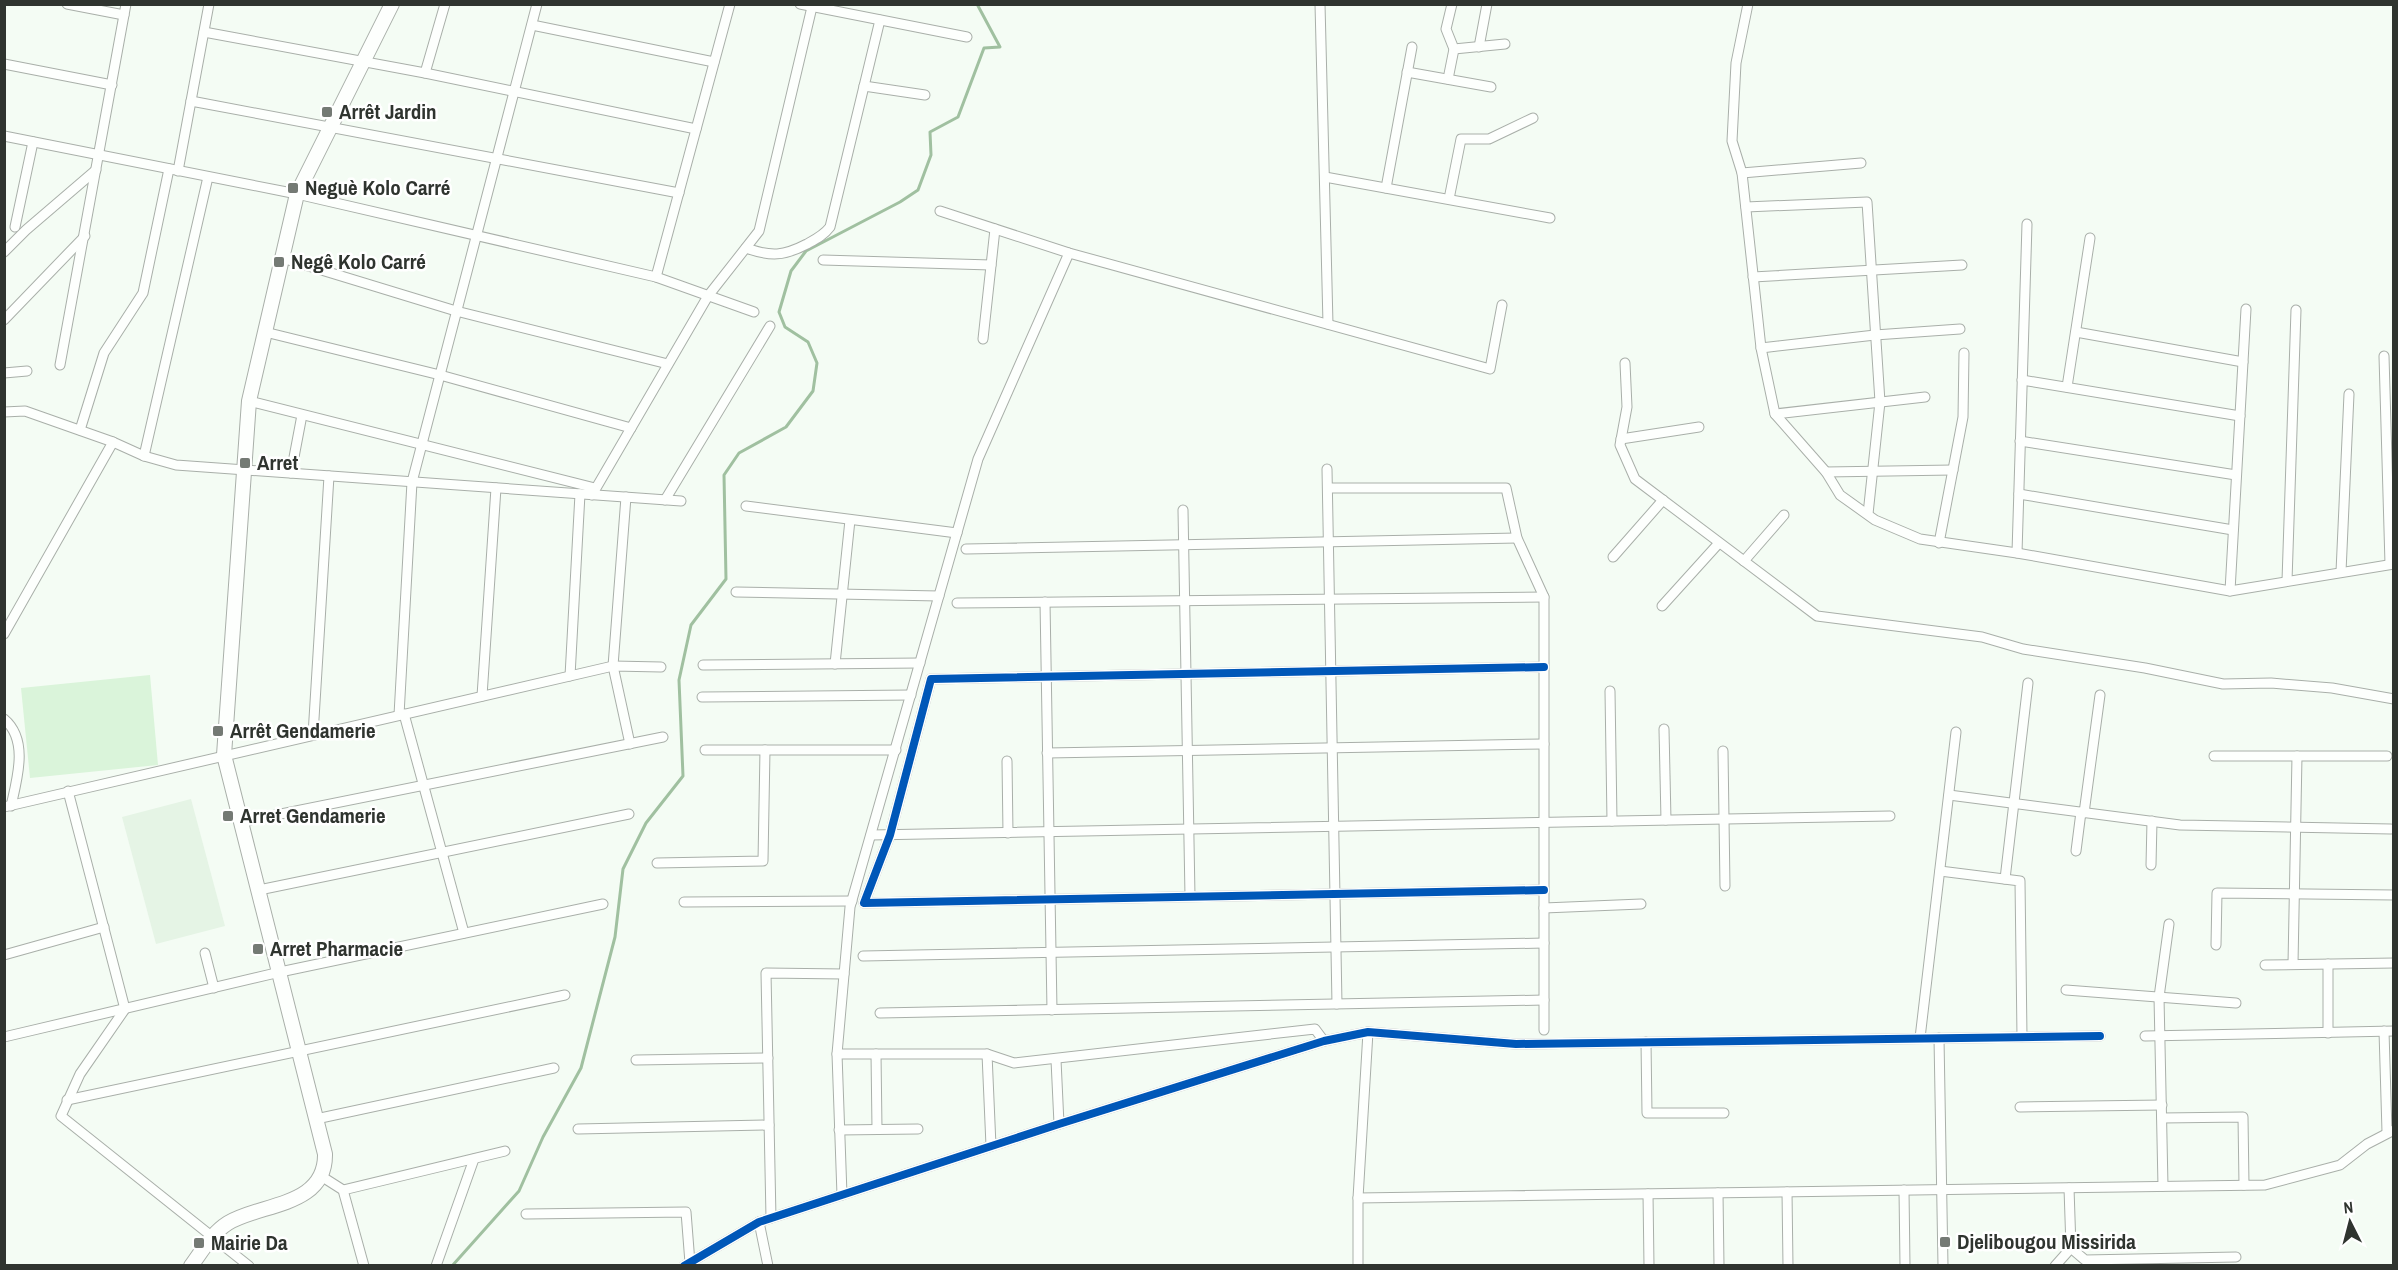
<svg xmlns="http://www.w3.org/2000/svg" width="2398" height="1270" font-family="'Archivo Narrow',sans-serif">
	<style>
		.built { fill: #e5f4e5 }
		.green { fill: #daf4da }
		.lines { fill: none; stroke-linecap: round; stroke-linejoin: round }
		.stream { stroke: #a0c0a0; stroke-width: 3 }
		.street-casing { stroke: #a9afa9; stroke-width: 11 }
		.secondary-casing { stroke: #a9afa9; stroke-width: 16 }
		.street { stroke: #fdfffd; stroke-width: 9 }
		.secondary { stroke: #fdfffd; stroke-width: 14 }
		.cycleway-casing { stroke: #fff; stroke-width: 11 }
		.cycleway { stroke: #0057b8; stroke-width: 8 }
		.poi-dot { fill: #747a74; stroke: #fff; stroke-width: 2 }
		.labels { text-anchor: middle; stroke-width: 5; stroke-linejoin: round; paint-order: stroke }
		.poi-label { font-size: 21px; font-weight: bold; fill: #2f342f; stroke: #fff; text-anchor: start }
	</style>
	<rect width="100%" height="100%" fill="#f4fcf4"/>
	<path class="built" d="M191,799L225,926L156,944L122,817Z"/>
	<path class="green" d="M150,675L158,765L30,778L21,688Z"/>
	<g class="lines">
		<path class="stream" d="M452,1266L519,1191L543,1137L581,1068L615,937L623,869L646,823L683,776L679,680L691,625L726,579L724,475L739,453L786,427L813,391L817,363L808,342L785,327L779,312L791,271L806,251L900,202L918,190L931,155L930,132L958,117L984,48L1000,47L977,4"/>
		<defs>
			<g id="street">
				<path d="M67,4L124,15"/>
				<path d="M800,4L967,37"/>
				<path d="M1320,4L1328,324"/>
				<path d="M1748,4L1736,63L1732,141L1742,173L1761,348L1775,414L1826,472L1840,495L1875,520L1920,539L2017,553L2230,591L2394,564"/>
				<path d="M532,25L714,62"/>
				<path d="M204,32L425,73L696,129"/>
				<path d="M1479,47L1487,4"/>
				<path d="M1454,49L1505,44"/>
				<path d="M4,64L112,85"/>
				<path d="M1407,72L1491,87"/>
				<path d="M425,73L445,4"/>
				<path d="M1448,79L1454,49L1446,29L1452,4"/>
				<path d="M864,86L925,95"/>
				<path d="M191,101L679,193"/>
				<path d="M4,136L297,194L656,277L754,312"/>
				<path d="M178,171L209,4"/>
				<path d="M1742,173L1861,163"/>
				<path d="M1325,177L1550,218"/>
				<path d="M1386,188L1412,47"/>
				<path d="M1449,199L1461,139H1489L1533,118"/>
				<path d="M1746,207L1867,202L1880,402L1868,514"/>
				<path d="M940,211L1069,253L1490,369L1502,305"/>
				<path d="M15,227L33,142"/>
				<path d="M746,248C771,257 784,256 807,244C816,239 824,235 830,227L880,20"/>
				<path d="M4,252L26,230L96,170"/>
				<path d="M282,258L456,311L668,364"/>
				<path d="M823,260L991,265"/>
				<path d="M656,277L730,4"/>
				<path d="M1753,277L1962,265"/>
				<path d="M4,320L85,236"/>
				<path d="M265,332L440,375L631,428"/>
				<path d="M2076,332L2243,362"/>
				<path d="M983,339L995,229"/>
				<path d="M1761,348L1875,335L1960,329"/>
				<path d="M2384,356L2390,564"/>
				<path d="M1625,363L1627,407L1620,445L1635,479L1817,616L1982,637L2023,649L2145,668L2223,684L2271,683L2332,688L2394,699"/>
				<path d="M60,365L126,4"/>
				<path d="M4,373L27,371"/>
				<path d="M2022,380L2240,416"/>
				<path d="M2067,387L2090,238"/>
				<path d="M249,401L595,488"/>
				<path d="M4,412L25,411L113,442L144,456L176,465L681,501"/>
				<path d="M1775,414L1925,397"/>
				<path d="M80,430L104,353L143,293L169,169"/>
				<path d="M1621,439L1699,427"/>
				<path d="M2020,441L2236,475"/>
				<path d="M144,456L208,177"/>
				<path d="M1327,469L1337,1004"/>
				<path d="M1826,472L1953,470"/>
				<path d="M291,473L302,415"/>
				<path d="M1328,488H1506L1517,538L1544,597V1030"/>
				<path d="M2019,494L2233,530"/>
				<path d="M592,495L708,296L759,231L812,7"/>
				<path d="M626,497L613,666L630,744"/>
				<path d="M665,500L770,326"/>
				<path d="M746,506L957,533"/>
				<path d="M1183,510L1190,896"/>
				<path d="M1939,543L1963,417L1964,353"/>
				<path d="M966,549L1517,538"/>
				<path d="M2017,553L2027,224"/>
				<path d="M1613,557L1663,500"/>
				<path d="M1744,561L1784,515"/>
				<path d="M2341,572L2349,394"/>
				<path d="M2287,581L2296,310"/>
				<path d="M2230,591L2246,309"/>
				<path d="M736,592L939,596"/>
				<path d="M1045,602L1052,1010"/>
				<path d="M957,603L1544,597"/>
				<path d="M1662,606L1719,543"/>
				<path d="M4,634L113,442"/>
				<path d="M835,664L850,520"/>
				<path d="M703,665L920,663"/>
				<path d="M1544,667L931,679L890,835L864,903L1544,890"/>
				<path d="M570,676L580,494"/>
				<path d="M1610,691L1612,821"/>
				<path d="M482,696L496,488"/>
				<path d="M702,697L911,695"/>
				<path d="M404,714L464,933"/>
				<path d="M399,715L412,482L537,4"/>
				<path d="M4,719C29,740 17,779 11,806"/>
				<path d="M1664,729L1666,820"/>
				<path d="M313,735L329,476"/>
				<path d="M705,750H896"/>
				<path d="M1723,751L1725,886"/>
				<path d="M1047,753L1544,744"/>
				<path d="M2214,756H2387"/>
				<path d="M1007,761L1008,833"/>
				<path d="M68,791L125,1009L80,1074L61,1116L249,1266"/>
				<path d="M1949,795L2180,825L2391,829"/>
				<path d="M4,807L613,666L661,667"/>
				<path d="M2084,813L2100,695"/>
				<path d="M241,822L663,737"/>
				<path d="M871,835L1890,816"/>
				<path d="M2076,851L2081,812"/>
				<path d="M657,863L763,861L765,750"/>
				<path d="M2151,865L2152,821"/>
				<path d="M1940,871L2020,881L2022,1037"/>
				<path d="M2005,879L2028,683"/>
				<path d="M259,890L629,814"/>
				<path d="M684,902L852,901"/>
				<path d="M1544,908L1641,904"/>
				<path d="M2216,945L2217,893L2394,895"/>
				<path d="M205,953L214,988"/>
				<path d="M4,955L104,927"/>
				<path d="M863,956L1544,943"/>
				<path d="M2293,964L2297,756"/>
				<path d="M2265,965L2394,963"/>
				<path d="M2066,990L2236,1003"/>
				<path d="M880,1013L1544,1000"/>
				<path d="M2384,1031L2387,1132"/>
				<path d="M2328,1033V964"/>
				<path d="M2145,1036L2394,1031"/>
				<path d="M4,1037L280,972L603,904"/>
				<path d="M1920,1038L1956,732"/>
				<path d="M1939,1038L1943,1266"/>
				<path d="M1646,1042L1647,1113H1724"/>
				<path d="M837,1054H987L1014,1063L1315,1029L1324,1041"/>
				<path d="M876,1054L877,1129"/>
				<path d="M987,1054L991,1146"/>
				<path d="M636,1060L768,1058"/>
				<path d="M1056,1060L1059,1124"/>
				<path d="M67,1100L565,995"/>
				<path d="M2020,1107L2162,1105"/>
				<path d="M2162,1118L2243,1117L2244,1185"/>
				<path d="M316,1119L554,1068"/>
				<path d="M578,1129L769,1125"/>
				<path d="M839,1130L918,1129"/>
				<path d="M321,1176L343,1190L364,1266"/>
				<path d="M2163,1186L2159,997L2169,924"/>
				<path d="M343,1190L505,1151"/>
				<path d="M1904,1190L1905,1266"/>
				<path d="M1787,1192L1788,1266"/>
				<path d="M1718,1193L1719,1266"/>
				<path d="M1648,1194L1649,1266"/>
				<path d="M842,1195L837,1054L850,907L978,459L1069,253"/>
				<path d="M1358,1198L2265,1185L2340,1165L2367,1144L2394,1130"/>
				<path d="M526,1214L686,1212L690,1263"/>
				<path d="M771,1218L766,973L844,974"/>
				<path d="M759,1222L768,1266"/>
				<path d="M2071,1248L2085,1260L2236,1257"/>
				<path d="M436,1266L474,1159"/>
				<path d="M684,1266L759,1222L1059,1124L1324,1041L1368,1032L1516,1044L2100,1036"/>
				<path d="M1358,1266V1198L1368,1032"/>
				<path d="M2055,1266L2071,1248L2069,1188"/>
			</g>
			<path id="secondary" d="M191,1266C202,1251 212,1233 228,1223C261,1203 326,1207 325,1154L224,755L249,401L297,194L392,4"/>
		</defs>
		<use href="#street" class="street-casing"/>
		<use href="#secondary" class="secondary-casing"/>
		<use href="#street" class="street"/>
		<use href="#secondary" class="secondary"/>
		<defs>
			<g id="cycleway">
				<path d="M1544,667L931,679L890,835L864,903L1544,890"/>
				<path d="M684,1266L759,1222L1059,1124L1324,1041L1368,1032L1516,1044L2100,1036"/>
			</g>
		</defs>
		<use href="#cycleway" class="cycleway-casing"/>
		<use href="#cycleway" class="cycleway"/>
	</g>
	<g class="poi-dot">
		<rect x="321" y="106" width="12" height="12" rx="3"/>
		<rect x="287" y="182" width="12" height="12" rx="3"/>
		<rect x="273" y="256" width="12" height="12" rx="3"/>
		<rect x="239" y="457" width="12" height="12" rx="3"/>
		<rect x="212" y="725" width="12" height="12" rx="3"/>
		<rect x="222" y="810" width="12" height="12" rx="3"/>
		<rect x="252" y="943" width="12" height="12" rx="3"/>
		<rect x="1939" y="1236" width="12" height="12" rx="3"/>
		<rect x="193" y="1237" width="12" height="12" rx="3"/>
	</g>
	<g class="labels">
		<g class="poi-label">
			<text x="339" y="119">Arrêt Jardin</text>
			<text x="305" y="195">Neguè Kolo Carré</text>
			<text x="291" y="269">Negê Kolo Carré</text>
			<text x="257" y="470">Arret</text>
			<text x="230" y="738">Arrêt Gendamerie</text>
			<text x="240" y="823">Arret Gendamerie</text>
			<text x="270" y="956">Arret Pharmacie</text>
			<text x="1957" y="1249">Djelibougou Missirida</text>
			<text x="211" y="1250">Mairie Da</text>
		</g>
	</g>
	<rect width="2398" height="1270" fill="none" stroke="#2f342f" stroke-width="12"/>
	<g transform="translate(2350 1222) rotate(354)" stroke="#ffffff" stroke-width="4.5" paint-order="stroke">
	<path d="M0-4.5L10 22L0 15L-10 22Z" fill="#2f342f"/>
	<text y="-9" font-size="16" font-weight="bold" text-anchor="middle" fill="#2f342f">N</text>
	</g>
</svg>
